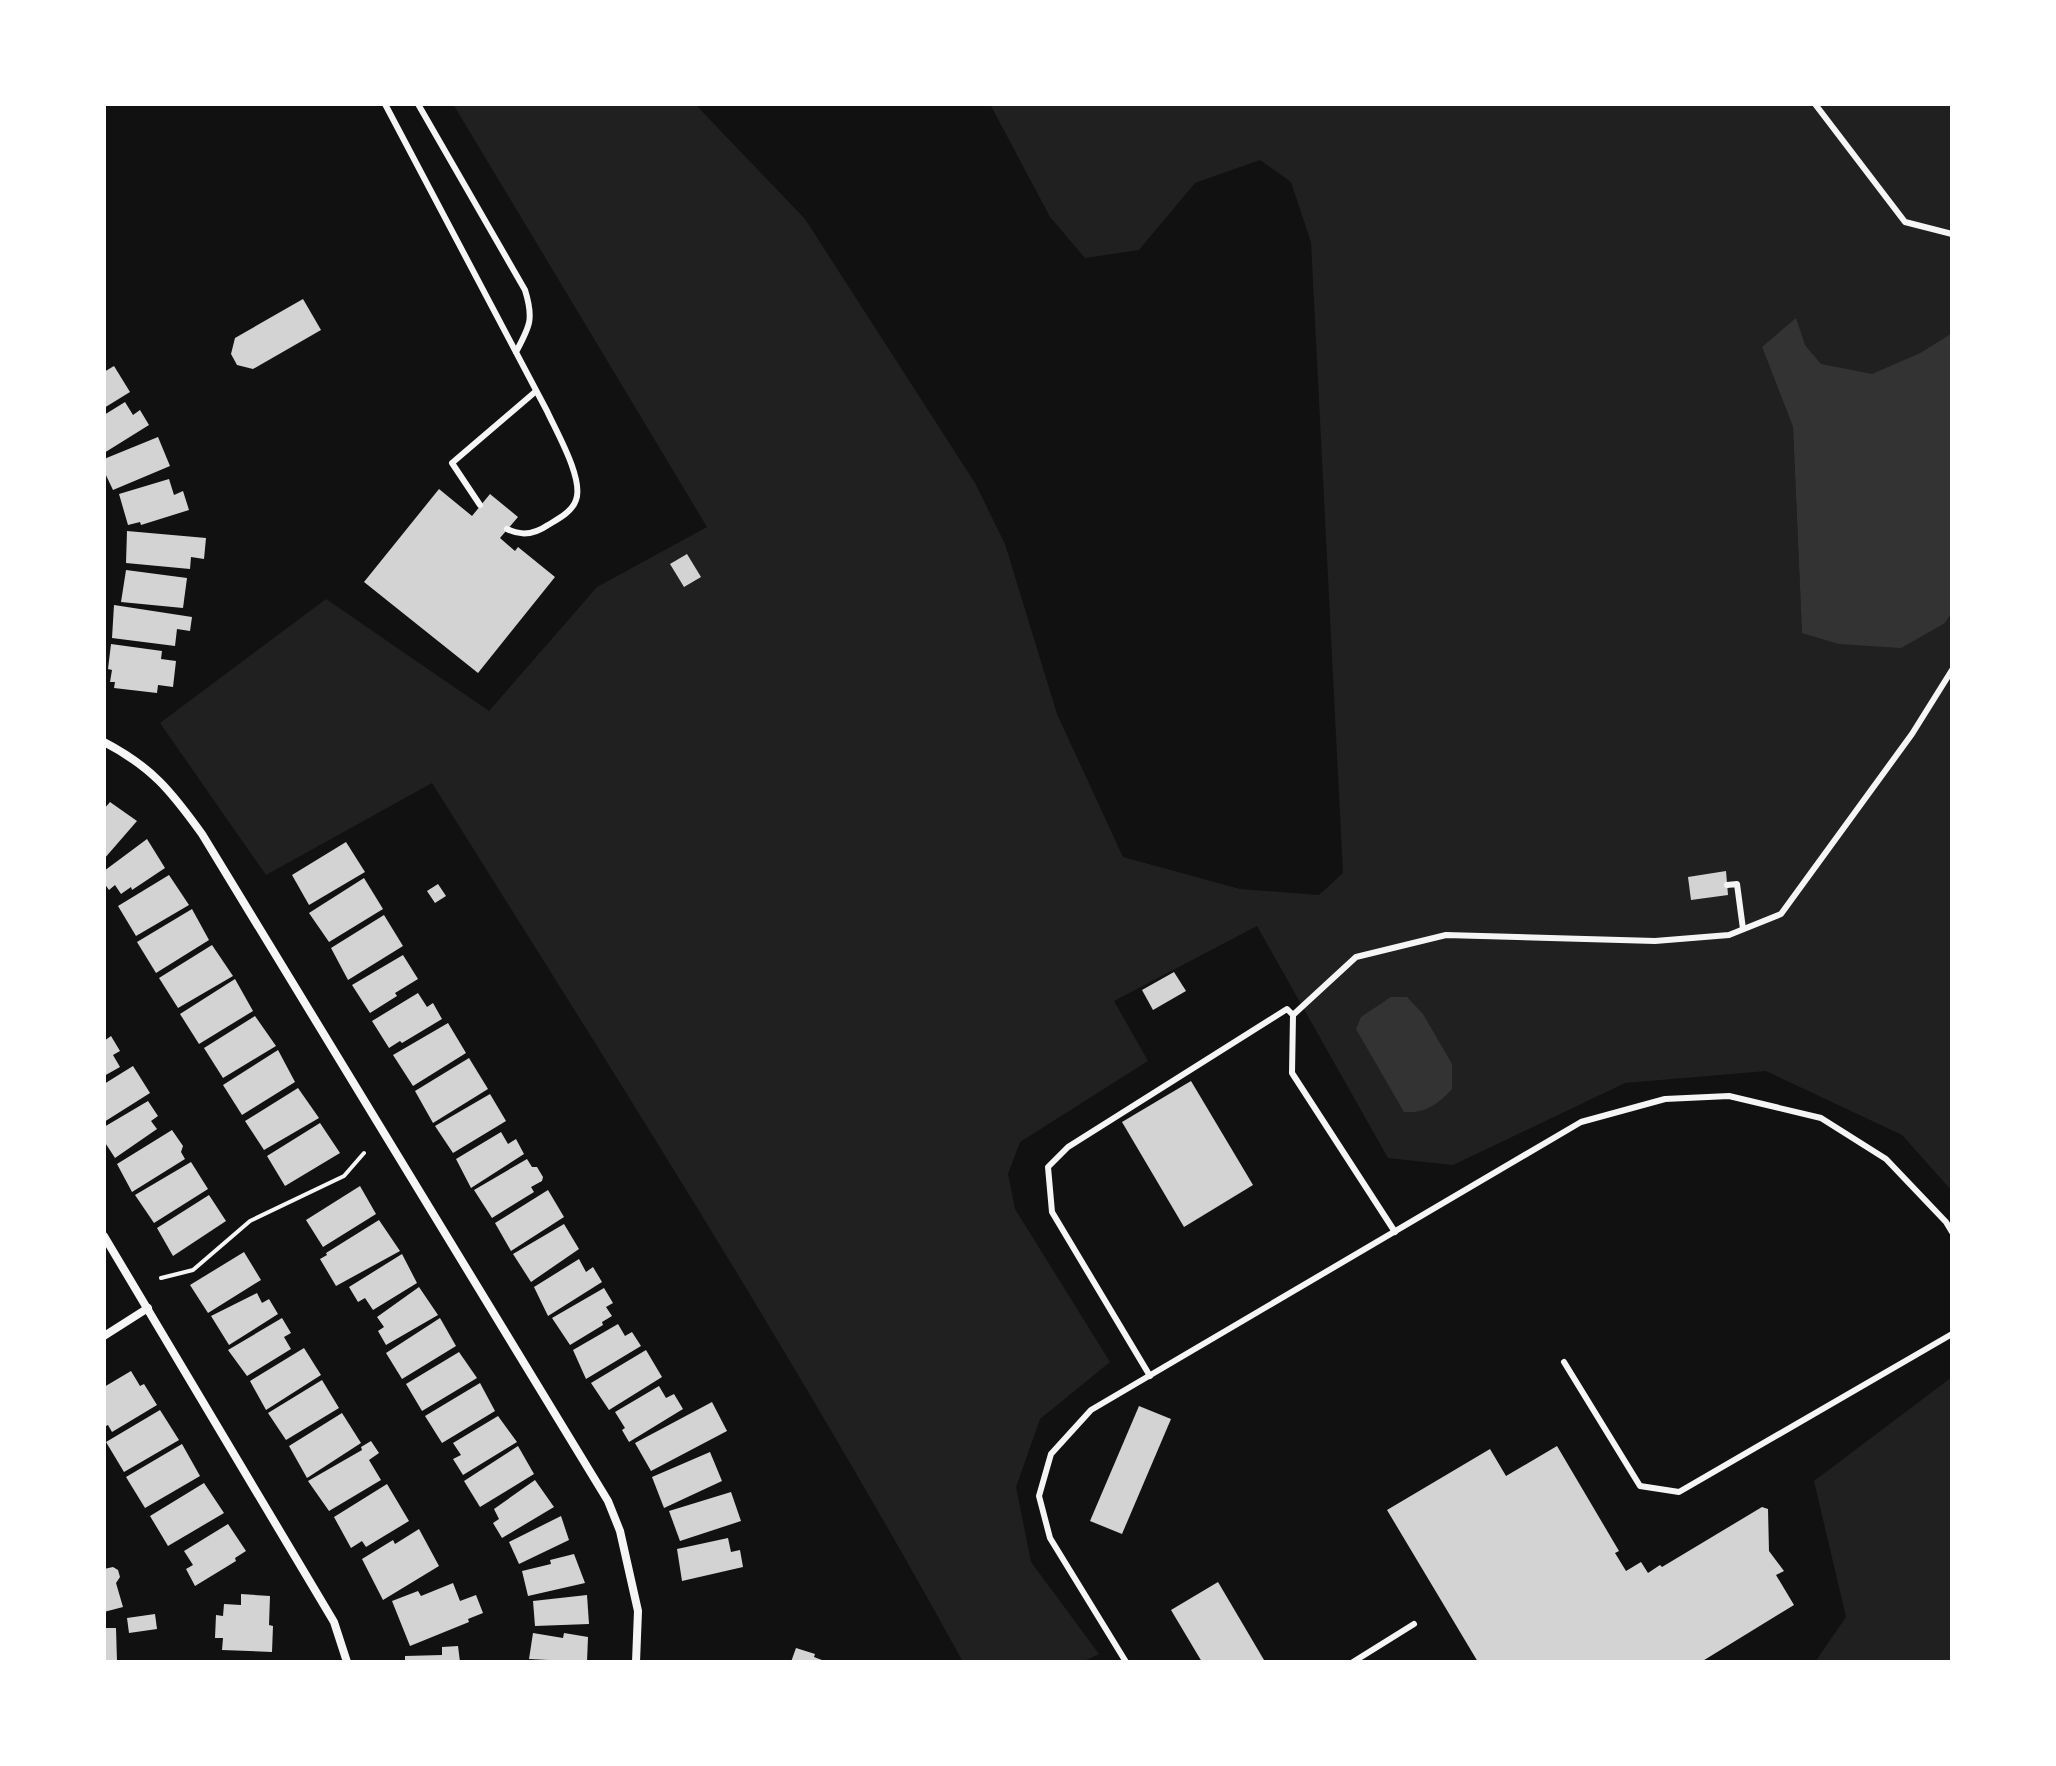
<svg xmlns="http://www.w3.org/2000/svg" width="2056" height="1766" font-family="Cabin,sans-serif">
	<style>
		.green { fill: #202020 }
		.water { fill: #333 }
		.building { fill: #d3d3d3 }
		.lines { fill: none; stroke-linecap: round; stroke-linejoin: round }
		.path { stroke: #f5f5f5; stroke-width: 4 }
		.service { stroke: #f5f5f5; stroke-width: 6 }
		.minor { stroke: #f5f5f5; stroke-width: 8 }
	</style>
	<rect width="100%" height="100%" fill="#111"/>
	<g class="green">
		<path d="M453,104H695L805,219L975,483L1005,544L1057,714L1123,857L1240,889L1319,895L1343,873L1311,242L1291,182L1260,160L1195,183L1139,250L1085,258L1050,217L990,104H1948L1952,111V333L1920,353L1872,375L1821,365L1805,345L1762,347L1793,427L1802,632L1945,623L1952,612V1191L1902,1135L1766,1071L1625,1083L1453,1165L1388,1158L1257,926L1114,1001L1148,1061L1020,1142L1008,1174L1015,1209L1110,1362L1040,1419L1016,1487L1031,1562L1099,1654L1082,1662H963C798,1362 614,1073 432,783L266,875L160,723L326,599L489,711L597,587L707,527Z"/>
		<path d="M1952,1377V1662H1815L1846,1617L1814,1481Z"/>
	</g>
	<g class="water">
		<path d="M1796,318L1805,345L1821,364L1872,374L1920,353L1952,333V612L1945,623L1901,648L1839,644L1802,633L1793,427L1762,347Z"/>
		<path d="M1391,997H1407L1423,1014L1452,1064V1089C1438,1104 1425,1114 1404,1112L1356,1029L1361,1017Z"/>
	</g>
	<g class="building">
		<path d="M303,299L321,330L253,369L237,365L231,354L235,338Z"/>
		<path d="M114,366L130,392L104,408V372Z"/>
		<path d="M125,402L133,415L140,410L149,425L104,453V415Z"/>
		<path d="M158,437L170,466L113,490L104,471V459Z"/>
		<path d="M169,479L174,495L183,491L189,510L141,525L140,522L128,525L119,494Z"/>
		<path d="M439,489L472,516L490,494L518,517L500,538L515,551L518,547L555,577L478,673L364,582Z"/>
		<path d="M127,531L206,538L204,559L191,557L190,569L126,563Z"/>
		<path d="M687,554L701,577L684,587L670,564Z"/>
		<path d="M126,570L187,578L183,608L121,602Z"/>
		<path d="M114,605L192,617L190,631L177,629L175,646L112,638Z"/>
		<path d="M111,644L162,651L161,659L176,661L173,687L158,685L157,693L114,688L115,682H110L112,670L108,669Z"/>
		<path d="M110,802L137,821L104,859V809Z"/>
		<path d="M147,839L165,868L132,890L131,887L121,894L115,885L109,890L104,883V871Z"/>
		<path d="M346,842L365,872L309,905L292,875Z"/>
		<path d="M1726,871L1728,895L1691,900L1688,877Z"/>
		<path d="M169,875L189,905L136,936L118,906Z"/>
		<path d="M364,878L383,909L329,942L309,913Z"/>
		<path d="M438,884L446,896L435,903L427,891Z"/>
		<path d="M192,909L209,940L156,973L137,942Z"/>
		<path d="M384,915L403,946L348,980L331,948Z"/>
		<path d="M212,945L233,976L178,1008L159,978Z"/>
		<path d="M403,955L418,979L395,993L397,996L370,1013L352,985Z"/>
		<path d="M1174,972L1186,991L1153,1010L1142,990Z"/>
		<path d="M235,979L253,1011L199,1044L180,1014Z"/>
		<path d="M418,993L427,1007L433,1003L442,1019L402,1043L400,1041L389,1048L372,1021Z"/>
		<path d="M255,1016L276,1046L223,1078L204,1048Z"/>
		<path d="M448,1023L466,1053L413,1086L393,1055Z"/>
		<path d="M111,1036L120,1051L113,1055L120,1067L104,1076V1041Z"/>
		<path d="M278,1050L295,1082L242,1115L223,1085Z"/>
		<path d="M469,1058L488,1089L433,1123L415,1091Z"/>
		<path d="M133,1066L150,1093L104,1122V1084Z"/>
		<path d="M1191,1081L1253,1185L1184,1227L1122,1122Z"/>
		<path d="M298,1088L319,1118L264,1150L245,1121Z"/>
		<path d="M490,1094L506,1121L453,1153L435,1126Z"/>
		<path d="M148,1101L158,1116L151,1121L157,1129L115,1158L104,1141V1127Z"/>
		<path d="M320,1123L340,1153L285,1186L267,1156Z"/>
		<path d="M172,1130L183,1146L181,1152L185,1159L132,1192L117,1164Z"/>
		<path d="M501,1132L508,1144L516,1139L524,1154L471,1188L456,1159Z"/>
		<path d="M527,1159L532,1167H537L543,1177L542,1181L531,1187L534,1192L492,1218L474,1190Z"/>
		<path d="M191,1162L208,1189L154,1223L135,1195Z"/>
		<path d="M360,1186L376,1214L323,1247L306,1220Z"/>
		<path d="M548,1190L564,1217L511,1251L495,1223Z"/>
		<path d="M209,1195L226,1221L173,1256L157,1228Z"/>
		<path d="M379,1220L400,1251L336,1286L320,1259L327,1255L326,1253Z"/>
		<path d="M564,1224L579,1249L531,1282L513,1254Z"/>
		<path d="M244,1252L261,1280L208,1313L190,1285Z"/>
		<path d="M402,1254L417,1283L373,1310L365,1298L358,1302L349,1287Z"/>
		<path d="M579,1259L586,1272L593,1267L602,1282L548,1316L534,1287Z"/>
		<path d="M419,1287L438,1315L386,1345L378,1331L384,1327L377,1317Z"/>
		<path d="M604,1288L613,1303L606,1307L612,1316L602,1322L603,1325L570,1345L552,1318Z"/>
		<path d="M257,1293L262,1303L269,1299L278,1314L229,1345L211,1316Z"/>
		<path d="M282,1318L291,1333L284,1337L291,1349L247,1376L228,1350Z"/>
		<path d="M440,1318L456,1346L402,1379L386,1353Z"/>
		<path d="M618,1324L625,1336L632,1332L641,1346L586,1379L573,1350Z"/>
		<path d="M304,1348L321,1375L266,1410L250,1381Z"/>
		<path d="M646,1350L662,1377L609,1410L591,1383Z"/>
		<path d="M459,1352L477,1378L422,1411L406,1384Z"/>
		<path d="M131,1371L140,1386L144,1384L157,1405L112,1432L108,1425L104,1427V1387Z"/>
		<path d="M322,1380L339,1408L286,1440L268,1413Z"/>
		<path d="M480,1383L495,1411L442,1443L425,1416Z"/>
		<path d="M659,1386L666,1398L674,1394L683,1409L629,1442L622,1430L625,1428L615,1412Z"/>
		<path d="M712,1402L727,1431L651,1471L635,1443Z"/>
		<path d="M1139,1406L1171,1419L1122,1534L1090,1521Z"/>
		<path d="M160,1410L179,1440L124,1472L106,1442Z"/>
		<path d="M342,1413L361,1443L307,1478L289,1446Z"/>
		<path d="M498,1416L517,1442L463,1475L453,1459L461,1455L453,1443Z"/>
		<path d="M371,1441L379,1453L369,1460L381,1480L329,1511L308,1481L362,1450L361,1447Z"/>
		<path d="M182,1444L200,1476L145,1508L126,1477Z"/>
		<path d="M518,1446L534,1474L480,1507L464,1481Z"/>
		<path d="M1557,1446L1619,1551L1615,1553L1626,1571L1641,1562L1648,1573L1660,1565L1662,1567L1762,1507L1768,1509L1769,1551L1784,1571L1776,1575L1794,1605L1701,1662H1478L1387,1510L1490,1449L1506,1476Z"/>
		<path d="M710,1452L722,1481L664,1508L652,1477Z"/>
		<path d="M535,1480L554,1507L502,1538L493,1523L499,1519L494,1509Z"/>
		<path d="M204,1483L224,1513L168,1546L150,1516Z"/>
		<path d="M387,1484L409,1521L366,1547L362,1541L351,1548L334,1517Z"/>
		<path d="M731,1492L741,1521L680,1541L669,1511Z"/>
		<path d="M561,1516L569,1540L519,1564L509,1542Z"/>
		<path d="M228,1524L246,1551L235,1558L236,1561L195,1586L186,1569L193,1565L184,1551Z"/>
		<path d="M419,1529L439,1566L383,1600L362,1559L393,1540L395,1544Z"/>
		<path d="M728,1538L731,1552L740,1550L743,1567L682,1581L677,1549Z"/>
		<path d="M574,1554L585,1583L528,1596L522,1571L551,1564L550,1560Z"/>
		<path d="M113,1567L118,1570L120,1577L116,1583L123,1607L104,1612V1569Z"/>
		<path d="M1218,1582L1264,1660L1260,1662H1202L1171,1610Z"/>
		<path d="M453,1583L460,1601L476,1595L483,1613L468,1619L469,1622L410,1646L392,1601L418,1591L421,1596Z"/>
		<path d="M241,1594L270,1596L269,1625L273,1626L272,1652L222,1650L223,1638H215L216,1615L223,1616L224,1604L241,1605Z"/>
		<path d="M587,1595L589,1624L535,1626L533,1601Z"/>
		<path d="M155,1614L157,1629L129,1633L127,1618Z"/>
		<path d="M104,1628H116L117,1662H104Z"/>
		<path d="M533,1633L563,1638L564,1633L588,1637L587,1662L529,1659Z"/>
		<path d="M458,1646L460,1662H405V1656L442,1655V1647Z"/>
		<path d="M796,1648L815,1654L814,1657L827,1662H791Z"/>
	</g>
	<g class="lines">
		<path class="path" d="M161,1278L193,1270L250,1221L344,1176L364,1153"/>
		<g class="service">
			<path d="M385,104L547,411C556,431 584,479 576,500C572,512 558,519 548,525C535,534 522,537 507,529"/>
			<path d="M418,104L525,290C534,319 530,326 516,352"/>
			<path d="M1815,104L1905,222L1952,234"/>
			<path d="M480,505L452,463L535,392"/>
			<path d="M1727,885L1737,884L1743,929"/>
			<path d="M1395,1232L1292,1073L1293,1015L1356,957L1446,935L1655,941L1729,935L1781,914L1912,734L1952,670"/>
			<path d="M1564,1362L1640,1486L1679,1492L1952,1334"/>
			<path d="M1150,1376L1052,1212L1048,1167L1068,1147L1287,1009L1293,1015"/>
			<path d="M1126,1662L1050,1538L1039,1496L1051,1454L1091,1410L1581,1122L1665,1099L1729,1096L1821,1118L1886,1159L1946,1222L1952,1232"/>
			<path d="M1353,1662L1414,1624"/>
		</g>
		<g class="minor">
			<path d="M104,742C152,767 171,791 202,834L608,1501L620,1531L638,1611L636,1662"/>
			<path d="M104,1236L334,1622L347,1662"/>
			<path d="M104,1336L148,1308"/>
		</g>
	</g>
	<rect width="2056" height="1766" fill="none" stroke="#ffffff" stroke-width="212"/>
</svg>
